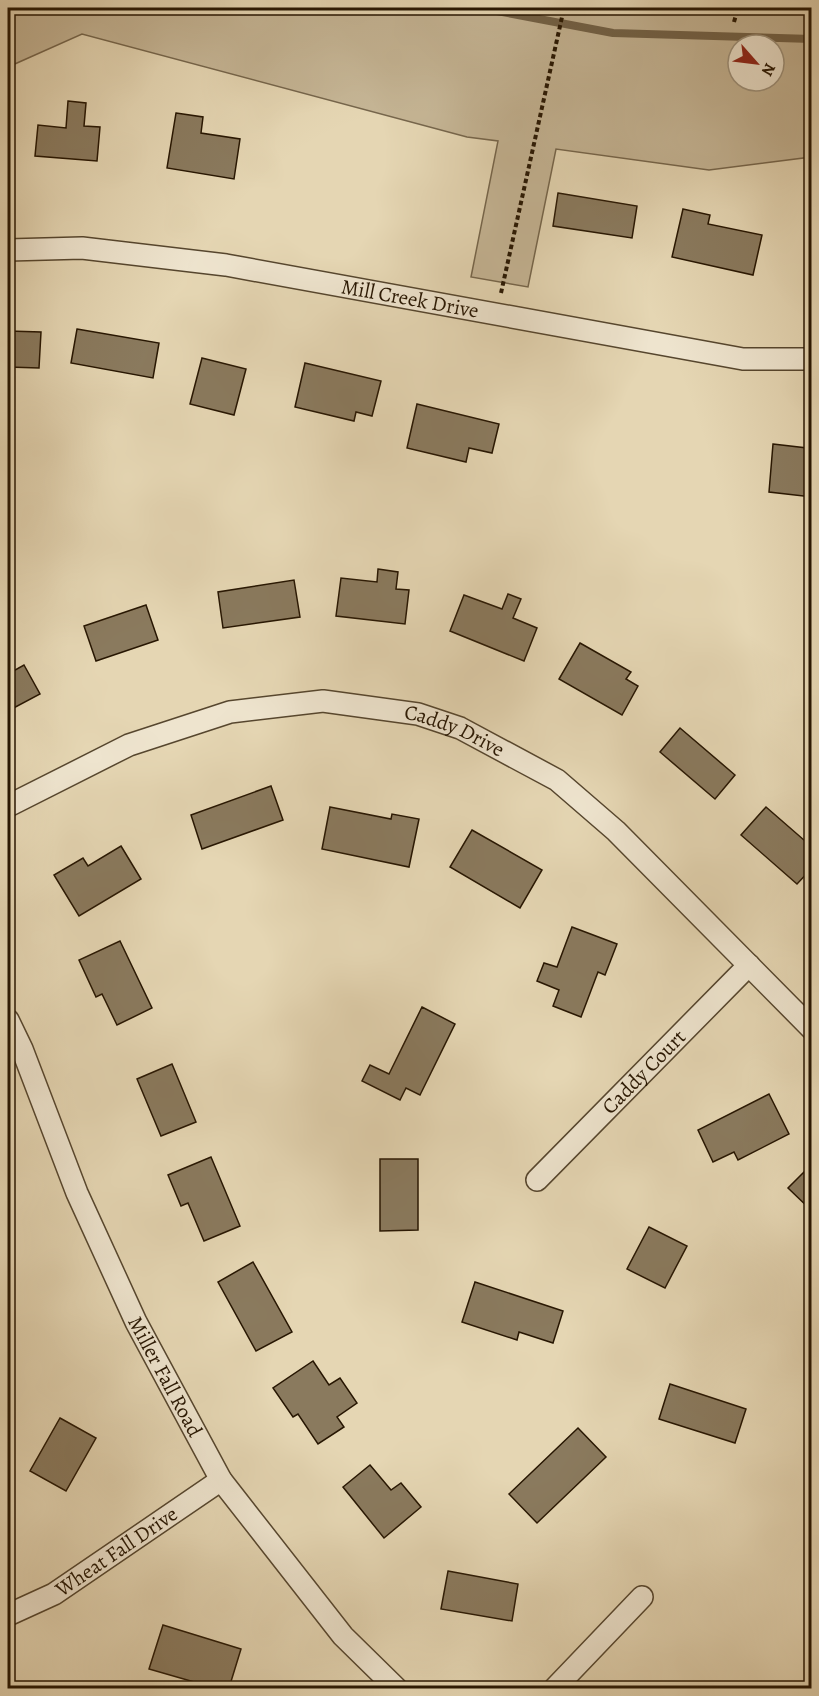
<svg xmlns="http://www.w3.org/2000/svg" width="819" height="1696" font-family="Alegreya,serif">
	<style>
		.green { fill: #c5b595; stroke: #76664c; stroke-width: 1.5; fill-rule: evenodd }
		.lines { fill: none; stroke-linecap: round; stroke-linejoin: round }
		.stream { stroke: #726248; stroke-width: 8 }
		.building { fill: #8a7a5e; stroke: #271602; stroke-width: 1.5 }
		.minor-casing { stroke: #56462e; stroke-width: 24 }
		.path { stroke: #271602; stroke-width: 4; stroke-dasharray: 4.5 3; stroke-linecap: butt }
		.minor { stroke: #eee4ce; stroke-width: 21 }
		.labels { text-anchor: middle; stroke-width: 5; stroke-linejoin: round; paint-order: stroke }
		.street-label { font-size: 21px; fill: #271602; stroke: #eee4ce }
	</style>
	<rect width="100%" height="100%" fill="#e5d6b3"/>
	<filter id="stains"><feTurbulence type="fractalNoise" baseFrequency=".00333" numOctaves="4"/><feColorMatrix values="0 0 0 0 .2 0 0 0 0 .09 0 0 0 0 .02 0 0 0 .5 -.17"/></filter>
	<radialGradient id="worn" r=".72"><stop offset=".6" stop-color="#630" stop-opacity="0"/><stop offset="1" stop-color="#630" stop-opacity=".3"/></radialGradient>
	<path class="green" d="M8,8H811V157L709,170L556,149L528,287L471,277L498,141L467,137L82,34L8,67ZM738,45H774V81H738Z"/>
	<g class="lines">
		<path class="stream" d="M481,8L613,33L812,39"/>
	</g>
	<g class="building">
		<path d="M68,101L86,103L84,126L100,127L97,161L35,156L38,125L66,128Z"/>
		<path d="M176,113L203,117L201,133L240,139L234,179L167,168Z"/>
		<path d="M558,193L637,206L632,238L553,226Z"/>
		<path d="M683,209L710,215L708,224L762,235L753,275L672,257Z"/>
		<path d="M812,221V261H809L806,222Z"/>
		<path d="M77,329L159,343L153,378L71,363Z"/>
		<path d="M8,331L41,332L39,368L8,367Z"/>
		<path d="M202,358L246,369L234,415L190,404Z"/>
		<path d="M305,363L381,381L372,416L356,412L354,421L295,407Z"/>
		<path d="M417,404L499,424L492,453L469,448L466,462L407,448Z"/>
		<path d="M773,444L807,448V454H812V497L769,492Z"/>
		<path d="M378,569L398,572L396,589L409,590L405,624L336,616L341,578L377,582Z"/>
		<path d="M294,580L300,617L223,628L218,592Z"/>
		<path d="M508,594L521,599L513,618L537,628L524,661L450,631L464,595L502,609Z"/>
		<path d="M146,605L158,640L96,661L84,626Z"/>
		<path d="M580,643L631,672L626,679L638,686L622,715L559,679Z"/>
		<path d="M24,665L40,694L8,711V674Z"/>
		<path d="M680,728L735,775L715,799L660,752Z"/>
		<path d="M271,786L283,820L202,849L191,815Z"/>
		<path d="M330,807L391,819L392,814L419,819L409,867L322,849Z"/>
		<path d="M766,807L812,847V868L797,884L741,835Z"/>
		<path d="M472,830L542,870L520,908L450,867Z"/>
		<path d="M121,846L141,879L79,916L54,875L83,858L88,866Z"/>
		<path d="M572,927L617,944L605,975L598,972L581,1017L553,1006L559,990L537,981L544,963L557,967Z"/>
		<path d="M120,941L152,1008L117,1025L102,994L96,997L79,960Z"/>
		<path d="M422,1007L455,1024L420,1095L406,1088L400,1100L362,1081L370,1065L389,1074Z"/>
		<path d="M172,1064L196,1122L161,1136L137,1079Z"/>
		<path d="M769,1094L789,1134L738,1160L734,1152L713,1162L698,1130Z"/>
		<path d="M211,1157L240,1226L204,1241L188,1203L181,1206L168,1175Z"/>
		<path d="M380,1159H418V1230L380,1231Z"/>
		<path d="M812,1164V1211L788,1188Z"/>
		<path d="M649,1227L687,1246L665,1288L627,1269Z"/>
		<path d="M253,1262L292,1332L256,1351L218,1282Z"/>
		<path d="M475,1282L563,1311L553,1343L519,1332L517,1340L462,1322Z"/>
		<path d="M313,1361L329,1385L340,1378L357,1403L337,1417L344,1427L318,1444L298,1414L293,1417L273,1388Z"/>
		<path d="M670,1384L746,1409L735,1443L659,1419Z"/>
		<path d="M60,1418L96,1438L66,1491L30,1471Z"/>
		<path d="M578,1428L606,1457L537,1523L509,1494Z"/>
		<path d="M370,1465L391,1490L401,1483L421,1507L384,1538L343,1487Z"/>
		<path d="M448,1571L518,1584L512,1621L441,1609Z"/>
		<path d="M163,1625L241,1649L229,1688H215L149,1669Z"/>
	</g>
	<g class="lines">
		<defs>
			<g id="minor">
				<path id="s1" d="M8,250L82,248L226,265L743,359H812"/>
				<path id="s2" d="M8,806L129,745L230,712L323,701L418,714L460,728L557,780L616,831L812,1029"/>
				<path id="s3" d="M8,1020L22,1049L77,1193L136,1322L221,1480L343,1636L396,1688"/>
				<path id="s4" d="M537,1180L749,965"/>
				<path id="s5" d="M8,1615L54,1594L221,1480"/>
				<path d="M555,1688L642,1597"/>
			</g>
		</defs>
		<use href="#minor" class="minor-casing"/>
		<g class="path">
			<path d="M734,22L738,8"/>
			<path d="M501,293L564,8"/>
		</g>
		<use href="#minor" class="minor"/>
	</g>
	<g class="labels">
		<g class="street-label">
			<text dy="7" stroke="none"><textPath href="#s1" startOffset="406">Mill Creek Drive</textPath></text>
			<text dy="7" stroke="none"><textPath href="#s2" startOffset="471">Caddy Drive</textPath></text>
			<text dy="7" stroke="none"><textPath href="#s4" startOffset="152">Caddy Court</textPath></text>
			<text dy="7" stroke="none"><textPath href="#s3" startOffset="390">Miller Fall Road</textPath></text>
			<text dy="7" stroke="none"><textPath href="#s5" startOffset="126">Wheat Fall Drive</textPath></text>
		</g>
	</g>
	<rect width="819" height="1696" fill="none" stroke="#e5d6b3" stroke-width="30"/>
	<rect x="9" y="9" width="801" height="1678" fill="none" stroke="#271602" stroke-width="3"/>
	<rect x="15" y="15" width="789" height="1666" fill="none" stroke="#271602" stroke-width="1.5"/>
	<g transform="translate(756 63) rotate(118)"><circle r="28" fill="#eee4ce" stroke="#9e927c" stroke-width="1.5"/>
	<path d="M0-4.5L10 22L0 15L-10 22Z" fill="#8f2418"/>
	<text y="-9" font-size="16" font-weight="bold" text-anchor="middle" fill="#271602">N</text>
	</g>
	<rect width="100%" height="100%" filter="url(#stains)"/>
	<rect width="100%" height="100%" fill="url(#worn)"/>
</svg>
